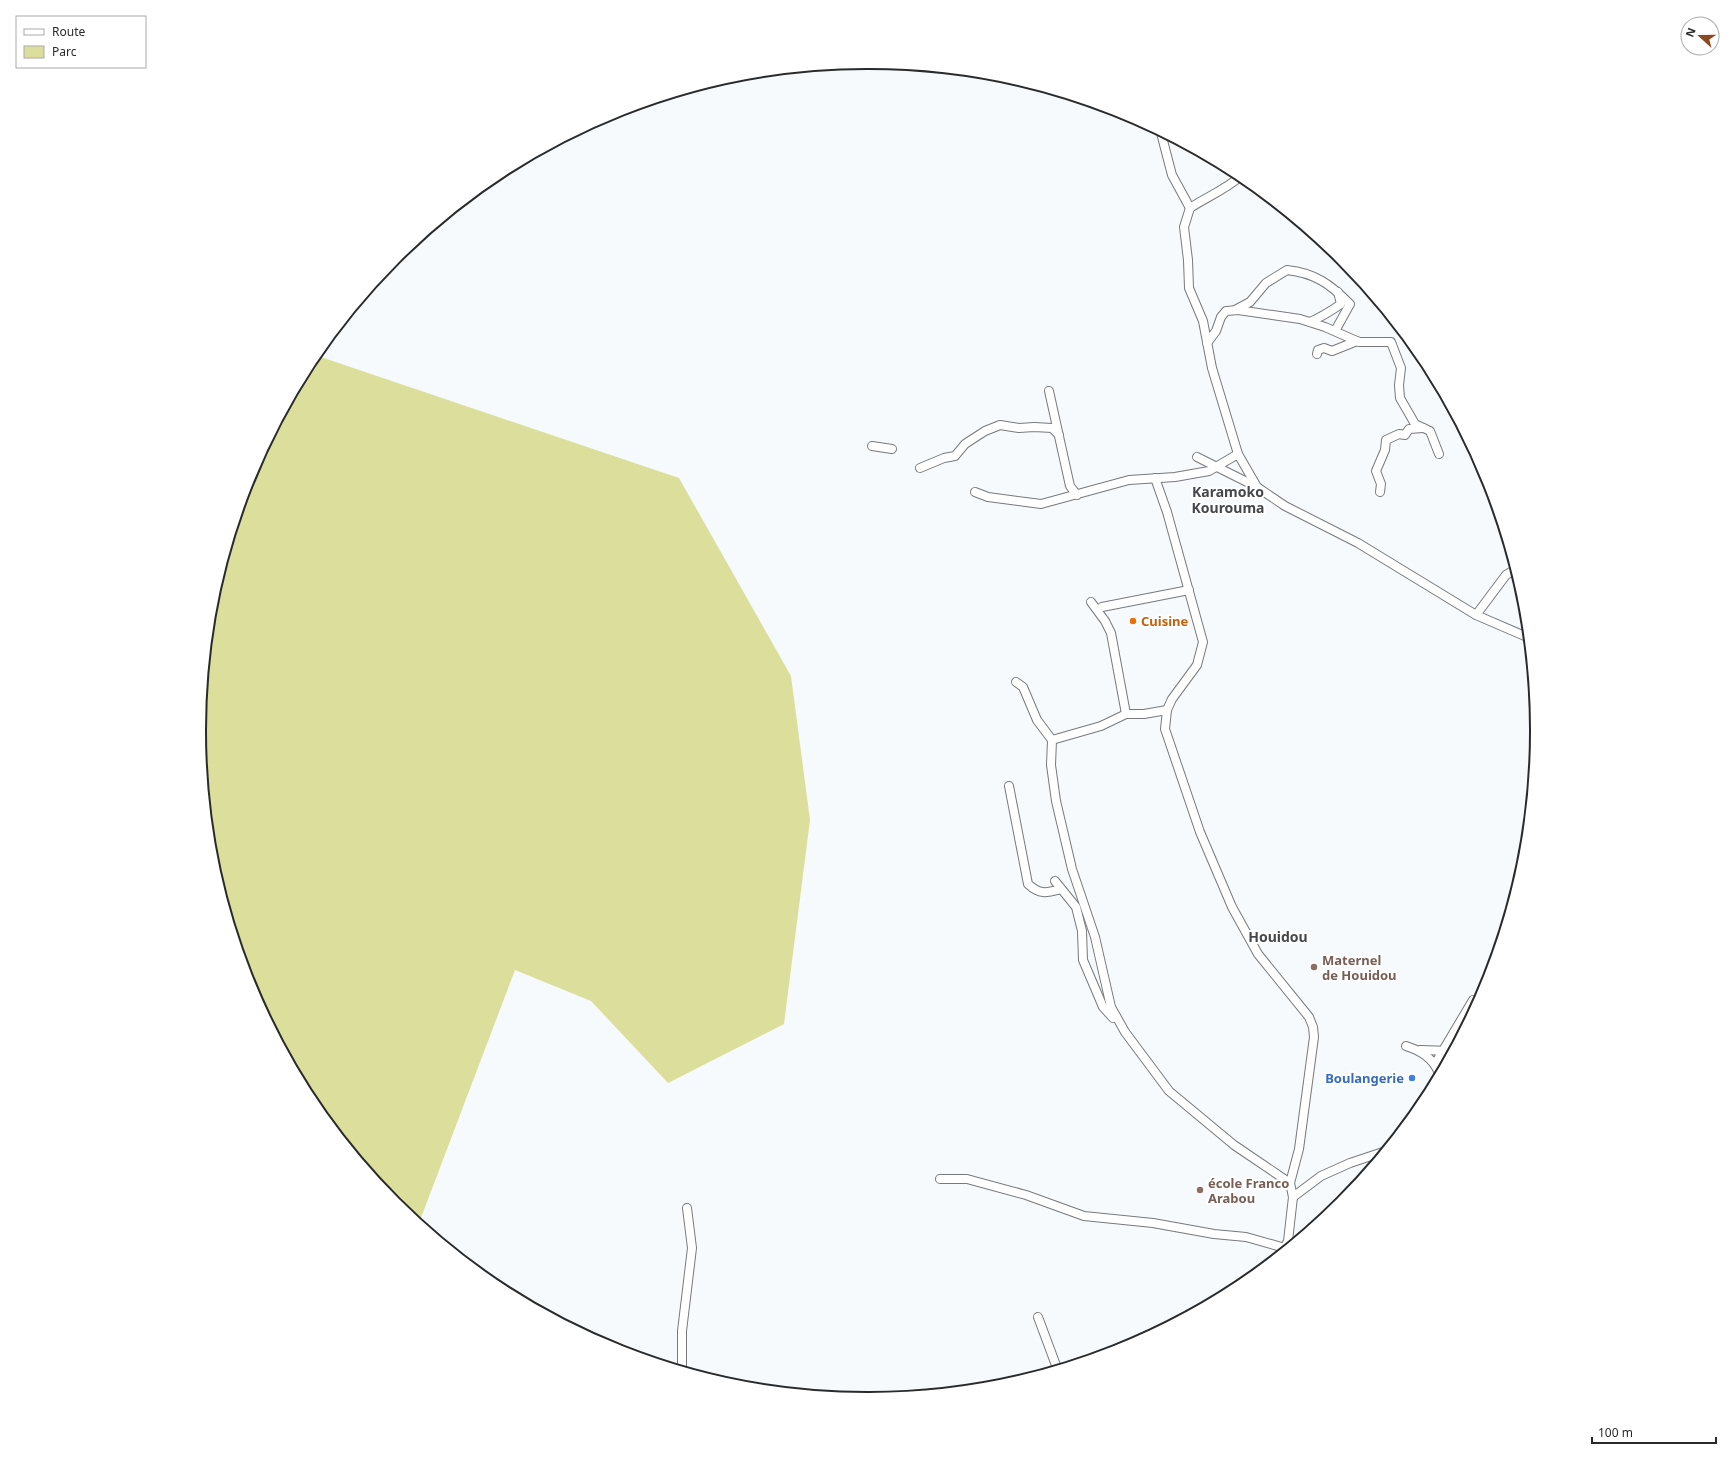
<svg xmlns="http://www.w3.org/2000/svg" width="1736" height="1461" font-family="'Noto Sans',sans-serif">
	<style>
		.green { fill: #dbdf9b }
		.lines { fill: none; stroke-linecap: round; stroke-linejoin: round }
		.street-casing { stroke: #77797c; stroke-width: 10 }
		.street { stroke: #fff; stroke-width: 8 }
		.food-dot { fill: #e8710a; stroke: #fff; stroke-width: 1.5 }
		.education-dot { fill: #8d6e63; stroke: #fff; stroke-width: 1.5 }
		.shop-dot { fill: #3f7fe0; stroke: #fff; stroke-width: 1.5 }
		.labels { text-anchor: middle; stroke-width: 4; stroke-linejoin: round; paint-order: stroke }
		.food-label { font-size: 13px; font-weight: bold; fill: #c56008; stroke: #fff; text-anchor: start }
		.education-label { font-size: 13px; font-weight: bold; fill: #785e54; stroke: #fff; text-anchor: start }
		.shop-label { font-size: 13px; font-weight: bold; fill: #366cbe; stroke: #fff; text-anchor: end }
		.neighbourhood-label { font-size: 14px; font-weight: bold; fill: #45484a; stroke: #fff }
		.rim { fill: none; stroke: #292a2b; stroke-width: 2 }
	</style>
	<rect width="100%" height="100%" fill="#f7fafd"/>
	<path class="green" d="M315,355L679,478L791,676L810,820L784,1024L668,1083L591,1001L515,970L419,1223L395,1203L312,1102L250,986L212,861L200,730L212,600L250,474Z"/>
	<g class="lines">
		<defs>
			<g id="street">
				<path d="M1161,133L1172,175L1190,208"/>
				<path d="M1241,176C1226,189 1207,197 1190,208L1184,227L1188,260L1189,288L1203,321L1212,368L1238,454L1257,487L1285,506L1358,543L1476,615L1527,637"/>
				<path d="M1235,310L1250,302L1266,283L1287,270C1315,273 1330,284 1350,304L1335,331"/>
				<path d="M1310,322C1321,317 1331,311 1341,304L1338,292"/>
				<path d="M1207,343L1216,331L1221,317L1226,311L1238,310L1300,319L1325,327L1359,342H1391L1401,368L1399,385L1400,398L1415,424L1430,431L1439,454"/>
				<path d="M1317,354L1318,350L1324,348L1332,351L1357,341"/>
				<path d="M1049,391L1070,486L1077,495"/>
				<path d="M872,446L892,449"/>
				<path d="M1197,457L1257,487"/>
				<path d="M920,468L944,458L955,456L965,444L985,431L1000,425L1019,428L1034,427L1052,428L1059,435"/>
				<path d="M1155,478L1167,512L1203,642L1197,665L1172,699L1167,710L1165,729L1200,832L1232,907L1258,954L1309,1017L1313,1027L1314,1037L1299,1149L1290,1183L1293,1197L1288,1241L1283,1251"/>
				<path d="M975,492L988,497L1041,504L1129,480L1175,477L1209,471L1238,454"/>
				<path d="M1380,492L1381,484L1376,471L1385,450L1386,440L1399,434L1405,435L1409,429L1423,428"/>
				<path d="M1091,602L1105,621L1111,633L1126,714"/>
				<path d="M1102,607L1189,590"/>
				<path d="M1476,615L1506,575L1514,570"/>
				<path d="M1016,682L1023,687L1037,720L1052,740L1051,765L1056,801L1072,869L1095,937L1111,1007L1125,1032L1169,1091L1234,1145L1290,1183"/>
				<path d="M1052,740L1101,726L1126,714H1144L1167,710"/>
				<path d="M1009,786L1028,884C1040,895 1046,893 1061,889"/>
				<path d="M1055,881L1076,907L1082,931L1083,960L1103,1007L1113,1018"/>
				<path d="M1406,1046C1421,1051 1433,1058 1439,1073"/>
				<path d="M1420,1050L1451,1051"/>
				<path d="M1435,1064L1473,1000"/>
				<path d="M940,1179H967L1026,1195L1084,1216L1153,1223L1214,1234L1246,1237L1285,1248"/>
				<path d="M1293,1197L1321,1176L1350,1163L1383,1152"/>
				<path d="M1038,1317L1057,1368"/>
				<path d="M682,1369V1331L692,1248L687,1208"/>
			</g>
		</defs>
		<use href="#street" class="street-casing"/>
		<use href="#street" class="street"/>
	</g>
	<circle class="food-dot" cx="1133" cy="621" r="4"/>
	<g class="education-dot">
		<circle cx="1314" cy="967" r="4"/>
		<circle cx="1200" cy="1190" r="4"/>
	</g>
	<circle class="shop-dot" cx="1412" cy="1078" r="4"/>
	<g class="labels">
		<g class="food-label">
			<text x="1141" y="626">Cuisine</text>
		</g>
		<g class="education-label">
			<text x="1322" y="965">Maternel<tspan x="1322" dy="15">de Houidou</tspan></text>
			<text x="1208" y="1188">école Franco<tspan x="1208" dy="15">Arabou</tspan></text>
		</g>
		<g class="shop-label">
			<text x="1404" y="1083">Boulangerie</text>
		</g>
		<g class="neighbourhood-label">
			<text x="1228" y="497">Karamoko<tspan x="1228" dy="16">Kourouma</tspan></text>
			<text x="1278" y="942">Houidou</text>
		</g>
	</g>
	<path d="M0 0H1736V1461H0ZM867 69H869A661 661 0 0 1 1530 730V731A661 661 0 0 1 869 1392H867A661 661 0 0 1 206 731V730A661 661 0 0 1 867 69Z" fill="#fff" fill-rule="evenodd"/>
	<path class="rim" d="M867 69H869A661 661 0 0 1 1530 730V731A661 661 0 0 1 869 1392H867A661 661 0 0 1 206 731V730A661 661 0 0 1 867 69Z"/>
	<rect x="16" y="16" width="130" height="52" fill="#ffffff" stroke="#a9aaaa"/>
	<rect x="24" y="29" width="20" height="6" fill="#ffffff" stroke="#a9aaaa"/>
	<text x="52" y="36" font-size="12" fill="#292a2b">Route</text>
	<rect x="24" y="46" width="20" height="12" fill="#dbdf9b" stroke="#a9aaaa"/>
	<text x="52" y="56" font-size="12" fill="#292a2b">Parc</text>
	<g transform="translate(1700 36) rotate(291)"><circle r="19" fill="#ffffff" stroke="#a9aaaa"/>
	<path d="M0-3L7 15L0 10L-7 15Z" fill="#8e4821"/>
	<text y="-6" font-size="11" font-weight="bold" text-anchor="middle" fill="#292a2b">N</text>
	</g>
	<path d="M1592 1437v6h124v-6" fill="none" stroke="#292a2b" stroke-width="2"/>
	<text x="1598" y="1437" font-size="12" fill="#292a2b" stroke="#ffffff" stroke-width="3" paint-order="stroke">100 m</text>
</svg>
